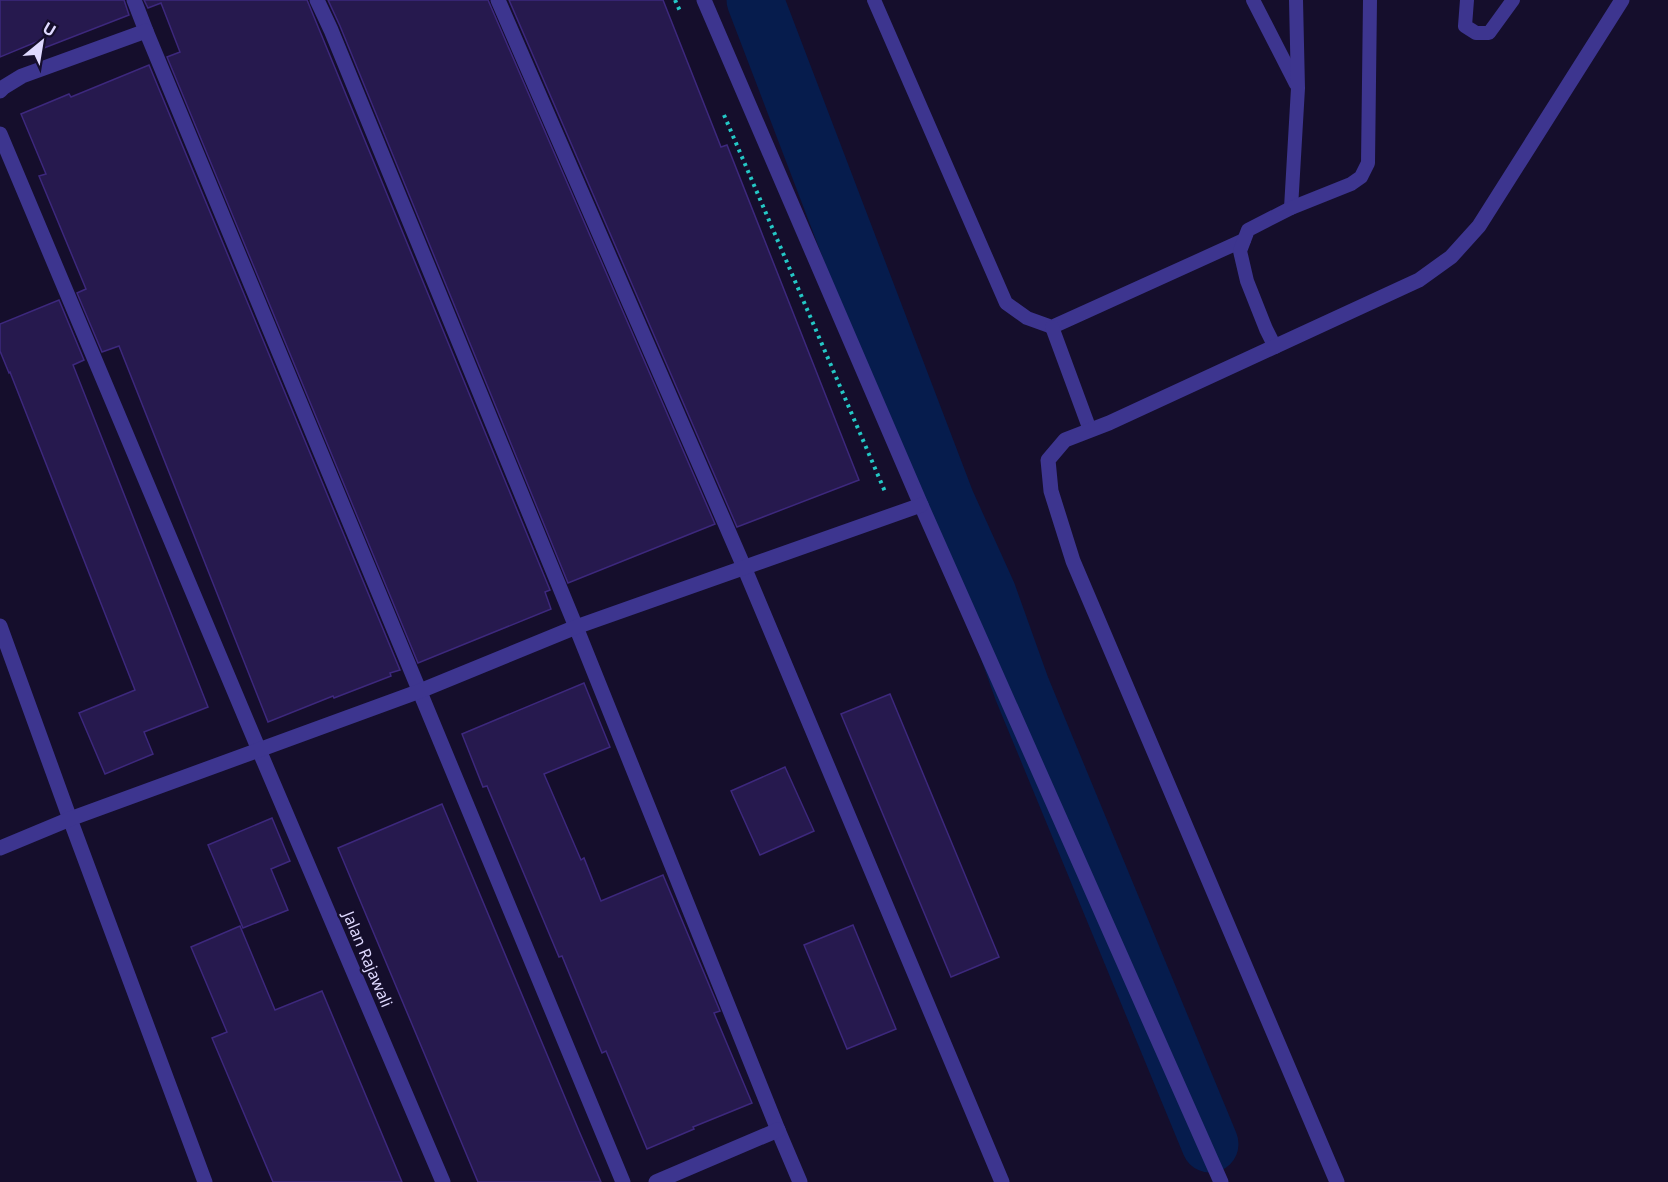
<svg xmlns="http://www.w3.org/2000/svg" width="1668" height="1182" font-family="'Noto Sans',sans-serif">
	<style>
		.lines { fill: none; stroke-linecap: round; stroke-linejoin: round }
		.river { stroke: #061c4d; stroke-width: 57 }
		.building { fill: #26194e; stroke: #3d287d; stroke-width: 1.5 }
		.path { stroke: #24c8c6; stroke-width: 4; stroke-dasharray: 3 4.5; stroke-linecap: butt }
		.service { stroke: #3d358f; stroke-width: 14 }
		.minor { stroke: #3d358f; stroke-width: 15 }
		.labels { text-anchor: middle; stroke-width: 5; stroke-linejoin: round; paint-order: stroke }
		.street-label { font-size: 16px; fill: #dfd9ff; stroke: #150e2c }
	</style>
	<rect width="100%" height="100%" fill="#150e2c"/>
	<g class="lines">
		<path class="river" d="M755,0L946,501L988,594L1022,689L1210,1144"/>
	</g>
	<g class="building">
		<path d="M0,0H124L129,15L44,48L41,40L0,57Z"/>
		<path d="M144,0H307L550,590L545,592L551,609L418,663L167,57L180,52L161,3L148,8Z"/>
		<path d="M328,0H488L715,524L568,583L340,26Z"/>
		<path d="M509,0H663L721,147L727,145L859,480L737,527Z"/>
		<path d="M149,65L400,670L390,673L391,676L334,698L333,696L268,722L119,346L102,352L77,293L86,289L39,176L46,174L21,114L69,94L71,97Z"/>
		<path d="M59,300L84,360L73,365L208,707L144,732L153,754L105,774L79,713L135,690L10,372L9,373L0,351V324Z"/>
		<path d="M584,683L610,747L544,774L581,860L584,858L601,901L663,875L720,1011L714,1013L752,1103L693,1127L694,1129L647,1149L606,1051L602,1053L562,956L559,957L487,786L483,787L462,734Z"/>
		<path d="M890,694L999,957L951,977L841,714Z"/>
		<path d="M785,767L814,831L760,855L731,791Z"/>
		<path d="M442,804L579,1131L601,1182H478L427,1060L338,848Z"/>
		<path d="M272,818L290,861L271,869L288,910L243,928L208,845Z"/>
		<path d="M853,925L896,1029L847,1049L804,945Z"/>
		<path d="M240,926L275,1010L322,991L402,1182H273L212,1038L227,1032L191,947Z"/>
	</g>
	<g class="lines">
		<g class="path">
			<path d="M675,0L680,11"/>
			<path d="M724,115L886,494"/>
		</g>
		<g class="service">
			<path d="M874,0L1006,303L1027,318L1052,327L1244,240"/>
			<path d="M1253,0L1296,84"/>
			<path d="M1467,0L1465,26L1476,33H1489L1513,0"/>
			<path d="M1291,208L1298,88L1296,0"/>
			<path d="M1052,327L1090,430"/>
			<path d="M1275,347L1266,329L1247,281L1240,251L1248,230L1291,208L1351,184L1361,177L1368,163L1370,0"/>
		</g>
		<g class="minor">
			<path d="M134,0L146,31"/>
			<path d="M317,0L331,30L576,627L778,1130L800,1182"/>
			<path d="M498,0L744,567L1002,1182"/>
			<path d="M704,0L921,505L1221,1182"/>
			<path d="M0,91L4,87L22,76L146,31L623,1182"/>
			<path d="M0,134L259,750L443,1182"/>
			<path d="M0,626L70,819L205,1182"/>
			<path d="M0,848L70,819L420,691L576,627L921,505"/>
			<path d="M656,1182L778,1130"/>
			<path d="M1337,1182L1073,561L1051,491L1048,460L1065,440L1109,423L1419,280L1451,257L1479,226L1622,0"/>
		</g>
	</g>
	<g class="labels">
		<g class="street-label">
			<text transform="translate(368 959) rotate(67)" y="6">Jalan Rajawali</text>
		</g>
	</g>
	<g transform="translate(42 42) rotate(30)" stroke="#150e2c" stroke-width="4.5" paint-order="stroke">
	<path d="M0-4.5L10 22L0 15L-10 22Z" fill="#dfd9ff"/>
	<text y="-9" font-size="16" font-weight="bold" text-anchor="middle" fill="#dfd9ff">U</text>
	</g>
</svg>
